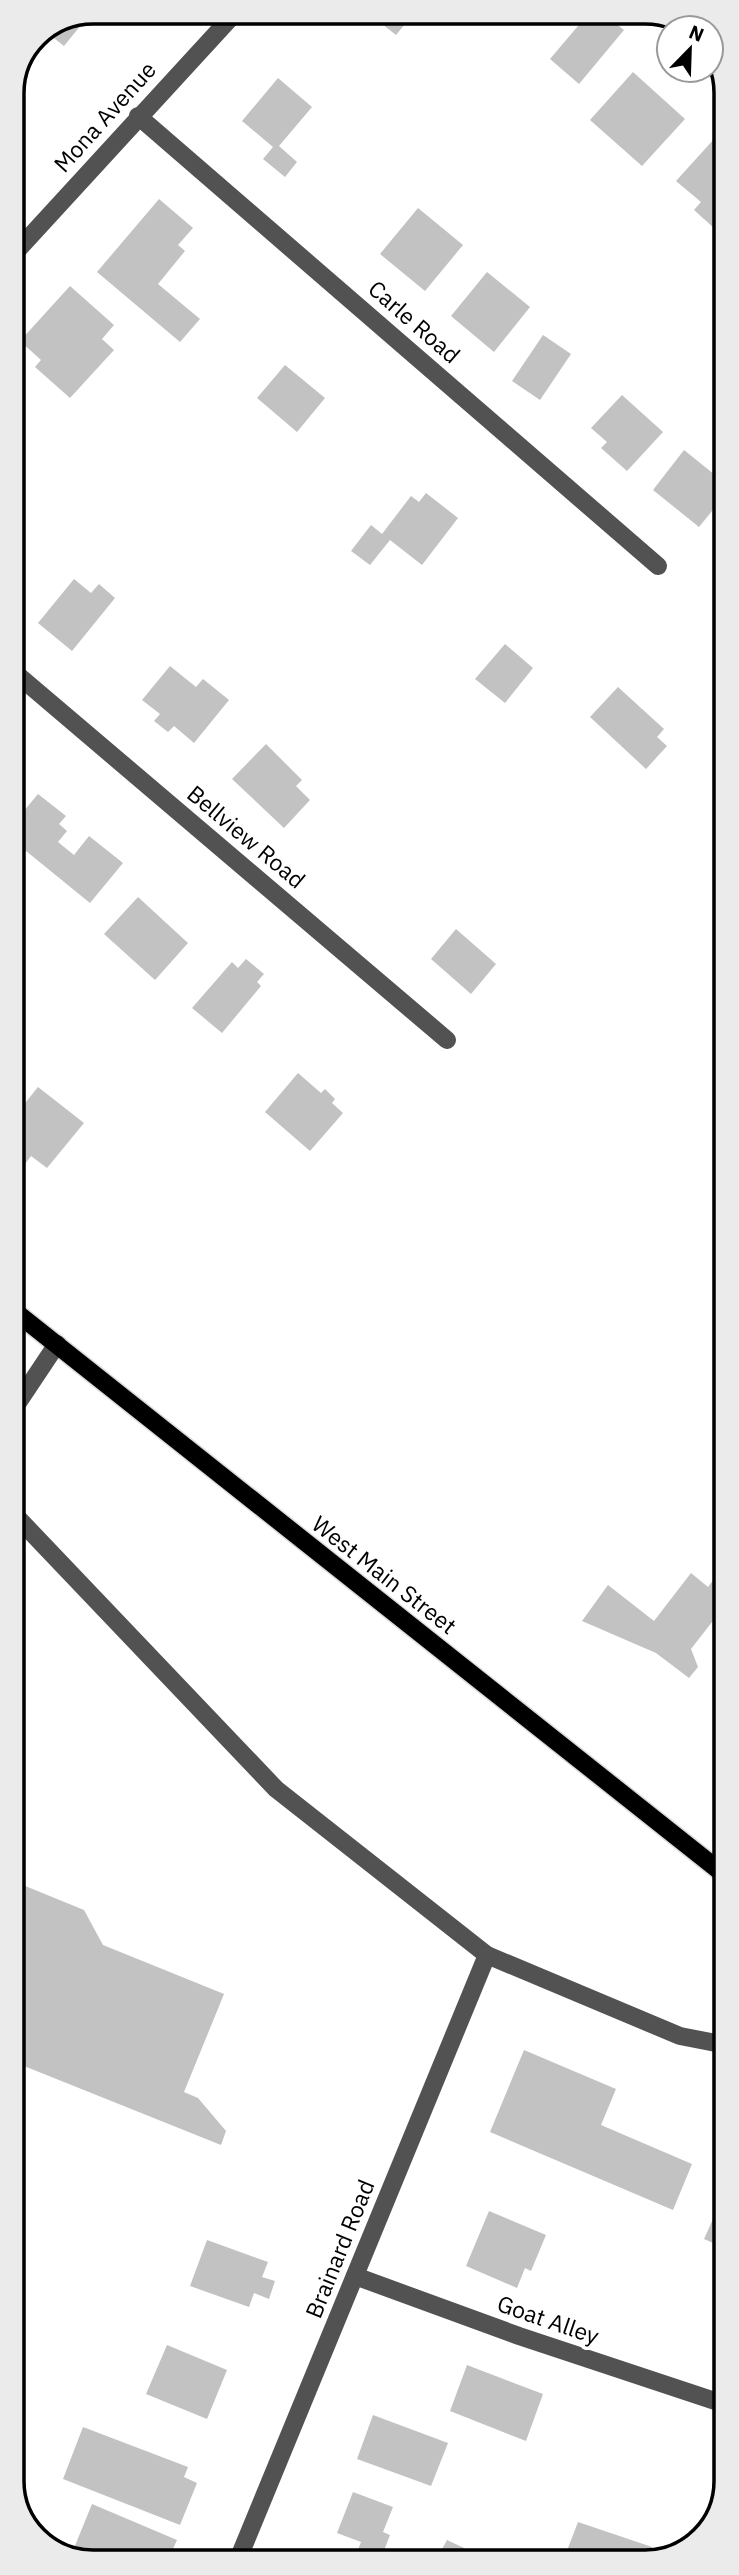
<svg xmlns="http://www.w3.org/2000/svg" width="739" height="2575" font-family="'IBM Plex Sans',sans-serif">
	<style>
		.building { fill: #c2c2c2 }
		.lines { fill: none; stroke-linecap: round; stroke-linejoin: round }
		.major-casing { stroke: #dbdbdb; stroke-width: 21 }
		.minor { stroke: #525252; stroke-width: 18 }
		.major { stroke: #000; stroke-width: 18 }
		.labels { text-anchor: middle; stroke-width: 7; stroke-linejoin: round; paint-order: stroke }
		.street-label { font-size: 23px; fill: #000; stroke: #fff }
		.rim { fill: none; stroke: #000; stroke-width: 3.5 }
	</style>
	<rect width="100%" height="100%" fill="#fff"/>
	<g class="building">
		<path d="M382,13H414L396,35L377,20Z"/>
		<path d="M589,13H603L624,30L579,84L550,59Z"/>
		<path d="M90,14L64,46L46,32L67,23Z"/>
		<path d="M633,72L685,119L642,166L590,120Z"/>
		<path d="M278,78L312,107L279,146L297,162L285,177L263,159L273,147L242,121Z"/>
		<path d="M724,128L725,129V238L694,210L701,202L676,181Z"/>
		<path d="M159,199L193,228L178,245L185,251L158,284L200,319L180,342L97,272Z"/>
		<path d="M418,208L463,245L425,291L380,254Z"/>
		<path d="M487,272L530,307L494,352L451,316Z"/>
		<path d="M70,286L114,325L102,339L114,350L70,398L35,367L41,360L20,341Z"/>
		<path d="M543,335L571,354L540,400L512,381Z"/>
		<path d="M285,365L325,398L297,432L257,398Z"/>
		<path d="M622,395L663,432L627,471L601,448L607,442L591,428Z"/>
		<path d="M684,450L725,483V495L699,527L653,490Z"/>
		<path d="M426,493L458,518L422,565L390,540L370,565L351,551L371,525L382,534L411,496L419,502Z"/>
		<path d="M74,579L91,593L99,584L115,598L72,651L38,623Z"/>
		<path d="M505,644L533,668L505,703L475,679Z"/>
		<path d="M170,666L196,687L203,679L229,700L194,743L174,726L168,732L154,721L160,714L142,700Z"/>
		<path d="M618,687L664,729L657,737L667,746L646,769L590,717Z"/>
		<path d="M266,744L302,780L296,786L310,800L284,828L232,779Z"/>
		<path d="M38,794L66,816L59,824L67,831L58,842L74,855L89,836L123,863L90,903L26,851L17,862L13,859V824Z"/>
		<path d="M138,897L188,943L155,980L104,934Z"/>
		<path d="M456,929L496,964L471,994L431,959Z"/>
		<path d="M246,959L264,974L257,982L261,986L222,1033L192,1008L232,962L238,968Z"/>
		<path d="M298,1073L321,1093L325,1089L335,1099L332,1103L343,1113L310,1151L265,1112Z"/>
		<path d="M38,1087L84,1123L47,1168L31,1156L25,1164L13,1155L17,1146L13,1142V1118Z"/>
		<path d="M726,1563V1604L691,1649L698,1667L689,1678L656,1653L582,1621L608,1585L654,1621L691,1573L708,1587Z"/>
		<path d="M13,1881L84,1910L103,1945L224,1994L184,2092L198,2098L226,2131L221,2145L14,2062Z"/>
		<path d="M524,2050L616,2089L601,2125L692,2164L673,2210L490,2132Z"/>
		<path d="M727,2188V2249L704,2239Z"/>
		<path d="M489,2211L546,2235L531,2271L525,2268L517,2288L466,2266Z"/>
		<path d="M207,2240L268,2262L262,2277L275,2281L269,2299L254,2293L249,2307L190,2286Z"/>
		<path d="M167,2345L227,2370L207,2419L146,2394Z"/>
		<path d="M467,2365L543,2394L526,2441L450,2411Z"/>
		<path d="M373,2415L448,2443L431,2486L357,2459Z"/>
		<path d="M83,2427L188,2467L184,2477L197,2483L180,2525L63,2479Z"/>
		<path d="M353,2492L393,2507L383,2532L390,2535L380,2561L357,2552L361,2542L337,2533Z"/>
		<path d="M92,2504L177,2540L167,2562L94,2563L72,2553Z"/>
		<path d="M578,2522L652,2547L647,2561H563Z"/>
		<path d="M447,2540L464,2548L457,2562H435Z"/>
	</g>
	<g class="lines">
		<defs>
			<path id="major" d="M13,1310L726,1876"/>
		</defs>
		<use href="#major" class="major-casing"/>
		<g class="minor">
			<path d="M138,116L658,566"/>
			<path d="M12,256L236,12"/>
			<path d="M13,671L447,1040"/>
			<path d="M13,1410L57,1344"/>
			<path d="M13,1513L276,1789L487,1955L680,2036L726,2045"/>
			<path d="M355,2276L519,2336L727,2405"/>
			<path d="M237,2562L487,1955"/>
		</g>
		<use href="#major" class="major"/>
	</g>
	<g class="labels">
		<g class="street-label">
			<text transform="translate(105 117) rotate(-48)" y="8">Mona Avenue</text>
			<text transform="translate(414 322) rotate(41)" y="8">Carle Road</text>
			<text transform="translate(246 837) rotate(40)" y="8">Bellview Road</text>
			<text transform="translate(384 1575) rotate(38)" y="8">West Main Street</text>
			<text transform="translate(340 2249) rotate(-68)" y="8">Brainard Road</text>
			<text transform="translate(548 2320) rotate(19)" y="8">Goat Alley</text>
		</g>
	</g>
	<path d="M0 0H739V2575H0ZM93 24H645A69 69 0 0 1 714 93V2481A69 69 0 0 1 645 2550H93A69 69 0 0 1 24 2481V93A69 69 0 0 1 93 24Z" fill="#ebebeb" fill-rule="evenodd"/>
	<path class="rim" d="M93 24H645A69 69 0 0 1 714 93V2481A69 69 0 0 1 645 2550H93A69 69 0 0 1 24 2481V93A69 69 0 0 1 93 24Z"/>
	<g transform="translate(690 49) rotate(23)"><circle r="33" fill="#ffffff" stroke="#999999" stroke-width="2"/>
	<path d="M0-5L12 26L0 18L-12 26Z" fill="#000000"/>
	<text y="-10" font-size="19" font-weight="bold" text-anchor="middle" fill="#000000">N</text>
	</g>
</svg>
